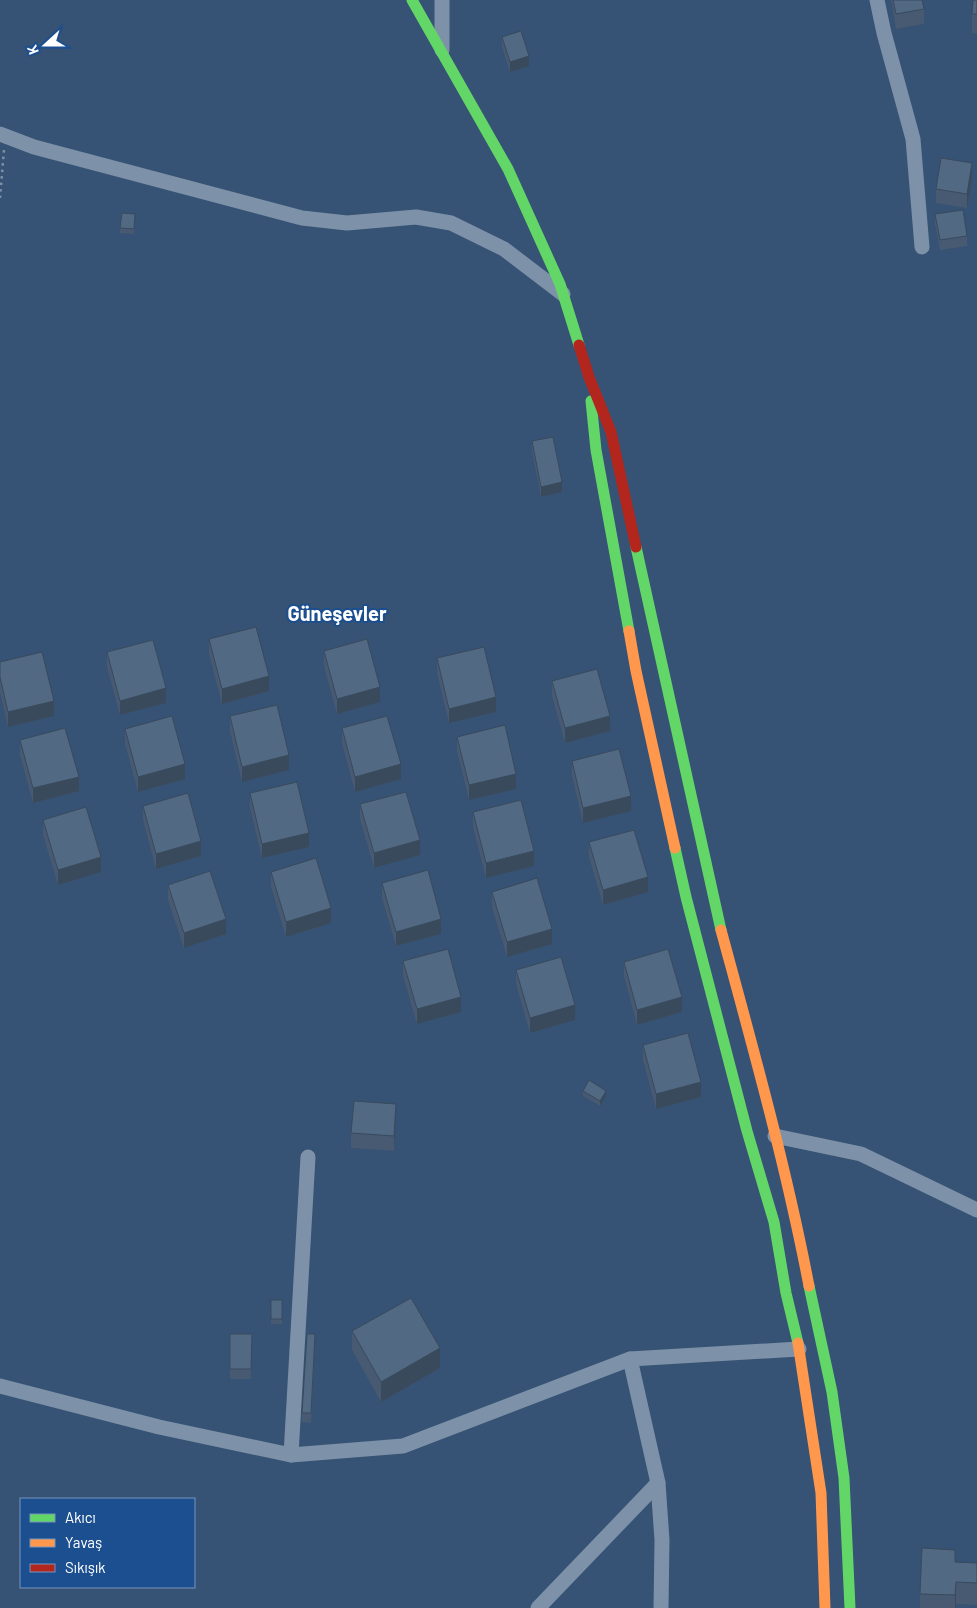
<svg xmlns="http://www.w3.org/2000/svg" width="977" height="1608" font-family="Barlow,sans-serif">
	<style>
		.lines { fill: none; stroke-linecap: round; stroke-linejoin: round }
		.path { stroke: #7d92a8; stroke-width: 2.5; stroke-dasharray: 2.5 4; stroke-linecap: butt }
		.street { stroke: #7d92a8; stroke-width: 15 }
		.fast { stroke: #63d668; stroke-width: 11 }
		.slow { stroke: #ff974d; stroke-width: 11 }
		.jam { stroke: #b3261e; stroke-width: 11 }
		.wall { fill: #475a72 }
		.shaded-wall { fill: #394a5c }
		.building { fill: #526984; stroke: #394a5c }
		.labels { text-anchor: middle; stroke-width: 4; stroke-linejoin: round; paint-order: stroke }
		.district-label { font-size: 20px; font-weight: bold; fill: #fff; stroke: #1b4f8f }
	</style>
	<rect width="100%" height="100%" fill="#365274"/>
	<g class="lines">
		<path class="path" d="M0,198L4,150"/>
		<g class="street">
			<path d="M877,0L884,33L913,139L922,247"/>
			<path d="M442,50V0"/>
			<path d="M0,134L34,147L302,218L347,223L416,217L451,223L504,249L563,294"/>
			<path d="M775,1136L861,1154L977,1210"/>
			<path d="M630,1359L658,1483L662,1540L661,1608"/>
			<path d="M0,1386L159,1427L291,1455L403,1446L630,1359L799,1349"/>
			<path d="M291,1455L308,1157"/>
			<path d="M538,1608L658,1483"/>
		</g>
		<g class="fast">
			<path d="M412,0L508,169L560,284L579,345"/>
			<path d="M591,401L596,450L629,631"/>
			<path d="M636,547L721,930"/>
			<path d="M675,848L686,897L747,1131L774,1222L786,1293L798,1343"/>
			<path d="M809,1286L832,1392L844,1478L850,1608"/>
		</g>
		<g class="slow">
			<path d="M629,631L636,671L675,848"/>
			<path d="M721,930C753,1048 786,1166 809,1286"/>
			<path d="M798,1343L821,1493L825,1608"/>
		</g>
		<path class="jam" d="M579,345L589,377L611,432L636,547"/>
	</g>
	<g class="wall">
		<path d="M891,0H922L924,9V24L896,29Z"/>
		<path d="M977,0V34L972,33V14Z"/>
		<path d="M502,37L529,66L510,72L502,47Z"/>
		<path d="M972,178L967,208L936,203V189Z"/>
		<path d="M935,214L967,236V246L940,250L935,224Z"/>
		<path d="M135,220L134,234L120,233V228Z"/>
		<path d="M532,441L562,492L541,497L532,451Z"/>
		<path d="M209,639L269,691L222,704L209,654Z"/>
		<path d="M324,651L380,702L337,714L324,666Z"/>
		<path d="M107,652L166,703L120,715L107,667Z"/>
		<path d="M437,658L496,712L449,723L437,673Z"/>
		<path d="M0,662L54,716L8,727L0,692Z"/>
		<path d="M552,681L610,731L565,743L552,696Z"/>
		<path d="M230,716L289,770L242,782L230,731Z"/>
		<path d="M342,728L401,779L355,792L342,743Z"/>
		<path d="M125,729L185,779L138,792L125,744Z"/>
		<path d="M457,737L516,789L469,800L457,751Z"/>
		<path d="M20,740L79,791L33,803L20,755Z"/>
		<path d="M572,761L631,811L583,823L572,776Z"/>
		<path d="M250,793L309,847L262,858L250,808Z"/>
		<path d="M360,804L420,855L374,868L360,819Z"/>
		<path d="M143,806L201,856L156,869L143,820Z"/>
		<path d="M473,812L534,866L486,878L473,827Z"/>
		<path d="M43,820L101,872L58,885L43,835Z"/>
		<path d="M589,842L648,892L603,905L589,857Z"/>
		<path d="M271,872L331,923L286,937L271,887Z"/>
		<path d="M382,883L441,934L396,946L382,898Z"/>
		<path d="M168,885L226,934L184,948L168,900Z"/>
		<path d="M492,892L552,944L507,957L492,907Z"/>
		<path d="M403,961L461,1012L417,1024L403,976Z"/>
		<path d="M624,962L682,1012L637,1025L624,976Z"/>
		<path d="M516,970L575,1020L530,1033L516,984Z"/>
		<path d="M643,1045L701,1097L656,1109L643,1060Z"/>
		<path d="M583,1091L606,1096L600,1106L583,1096Z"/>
		<path d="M396,1119L394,1151L351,1148V1133Z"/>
		<rect x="271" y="1300" width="11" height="24"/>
		<path d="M352,1331L440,1368L381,1402L352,1350Z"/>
		<path d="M230,1334H252L251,1379H230Z"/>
		<path d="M315,1344L311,1423L302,1422V1413Z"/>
		<path d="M955,1562L977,1563V1605L956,1604V1608H920V1594Z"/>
	</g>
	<g class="shaded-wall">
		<path d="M529,56V66L510,72V62Z"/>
		<path d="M972,163V178L967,208V194Z"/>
		<path d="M562,482V492L541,497V487Z"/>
		<path d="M269,676V691L222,704V689Z"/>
		<path d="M380,687V702L337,714V699Z"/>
		<path d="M166,688V703L120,715V701Z"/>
		<path d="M496,697V712L449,723V709Z"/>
		<path d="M54,701V716L8,727V712Z"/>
		<path d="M610,716V731L565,743V728Z"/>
		<path d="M289,755V770L242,782V767Z"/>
		<path d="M185,764V779L138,792V777Z"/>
		<path d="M401,764V779L355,792V777Z"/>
		<path d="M516,774V789L469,800V785Z"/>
		<path d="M79,777V791L33,803V788Z"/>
		<path d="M631,796V811L583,823V808Z"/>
		<path d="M309,833V847L262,858V844Z"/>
		<path d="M420,840V855L374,868V853Z"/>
		<path d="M201,841V856L156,869V854Z"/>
		<path d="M534,851V866L486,878V863Z"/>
		<path d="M101,857V872L58,885V870Z"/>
		<path d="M648,877V892L603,905V890Z"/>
		<path d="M331,908V923L286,937V922Z"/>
		<path d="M226,919V934L184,948V933Z"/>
		<path d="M441,919V934L396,946V932Z"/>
		<path d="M552,929V944L507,957V942Z"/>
		<path d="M461,997V1012L417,1024V1009Z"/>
		<path d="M682,997V1012L637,1025V1010Z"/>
		<path d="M575,1005V1020L530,1033V1018Z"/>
		<path d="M701,1082V1097L656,1109V1094Z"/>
		<path d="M606,1091V1096L600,1106V1101Z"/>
		<path d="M396,1104V1119L394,1151V1136Z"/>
		<path d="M440,1348V1368L381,1402V1382Z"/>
		<path d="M956,1582V1608H955V1595Z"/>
	</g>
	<g class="building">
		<path d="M893,0H922L924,9L896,14Z"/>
		<path d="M973,0H977V14H972Z"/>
		<path d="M521,31L529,56L510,62L502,37Z"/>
		<path d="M941,158L972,163L967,194L936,189Z"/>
		<path d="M963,210L967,236L940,240L935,214Z"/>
		<path d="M122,213L135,214L134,229L120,228Z"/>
		<path d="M553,437L562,482L541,487L532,441Z"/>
		<path d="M256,627L269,676L222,689L209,639Z"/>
		<path d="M367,639L380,687L337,699L324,651Z"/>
		<path d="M153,640L166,688L120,701L107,652Z"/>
		<path d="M484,647L496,697L449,709L437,658Z"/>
		<path d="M42,652L54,701L8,712L0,677V662Z"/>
		<path d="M597,669L610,716L565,728L552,681Z"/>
		<path d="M277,705L289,755L242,767L230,716Z"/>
		<path d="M172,716L185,764L138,777L125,729Z"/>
		<path d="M387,716L401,764L355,777L342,728Z"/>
		<path d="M505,725L516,774L469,785L457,737Z"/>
		<path d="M65,728L79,777L33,788L20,740Z"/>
		<path d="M619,749L631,796L583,808L572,761Z"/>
		<path d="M297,782L309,833L262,844L250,793Z"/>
		<path d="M406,792L420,840L374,853L360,804Z"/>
		<path d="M188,793L201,841L156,854L143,806Z"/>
		<path d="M521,800L534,851L486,863L473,812Z"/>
		<path d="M86,807L101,857L58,870L43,820Z"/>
		<path d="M634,830L648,877L603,890L589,842Z"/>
		<path d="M316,858L331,908L286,922L271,872Z"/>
		<path d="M428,870L441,919L396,932L382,883Z"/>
		<path d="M210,871L226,919L184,933L168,885Z"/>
		<path d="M537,878L552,929L507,942L492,892Z"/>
		<path d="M448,949L461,997L417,1009L403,961Z"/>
		<path d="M668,949L682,997L637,1010L624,962Z"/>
		<path d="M561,957L575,1005L530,1018L516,970Z"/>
		<path d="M688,1033L701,1082L656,1094L643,1045Z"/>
		<path d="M589,1080L606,1091L600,1101L583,1091Z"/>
		<path d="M354,1101L396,1104L394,1136L351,1133Z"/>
		<path d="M411,1298L440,1348L381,1382L352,1331Z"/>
		<rect x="271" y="1300" width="11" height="19"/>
		<path d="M230,1334H252L251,1369H230Z"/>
		<path d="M307,1334H315L311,1413H302Z"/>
		<path d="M922,1548L955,1550V1562L977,1563V1583L956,1582L955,1595L920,1594Z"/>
	</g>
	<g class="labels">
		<g class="district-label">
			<text x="337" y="621">Güneşevler</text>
		</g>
	</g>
	<rect x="20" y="1498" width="175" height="90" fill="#1b4f8f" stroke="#7695bc"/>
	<rect x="30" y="1514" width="25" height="8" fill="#63d668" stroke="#7695bc"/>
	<text x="65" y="1523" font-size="15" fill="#ffffff">Akıcı</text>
	<rect x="30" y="1539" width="25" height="8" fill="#ff974d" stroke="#7695bc"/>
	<text x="65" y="1548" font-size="15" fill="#ffffff">Yavaş</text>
	<rect x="30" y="1564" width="25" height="8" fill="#b3261e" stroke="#7695bc"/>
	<text x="65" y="1573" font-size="15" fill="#ffffff">Sıkışık</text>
	<g transform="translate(45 45) rotate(249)" stroke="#1b4f8f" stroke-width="4" paint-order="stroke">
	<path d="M0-4L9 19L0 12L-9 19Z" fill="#ffffff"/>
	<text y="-8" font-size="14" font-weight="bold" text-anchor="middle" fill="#ffffff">K</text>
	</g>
</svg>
